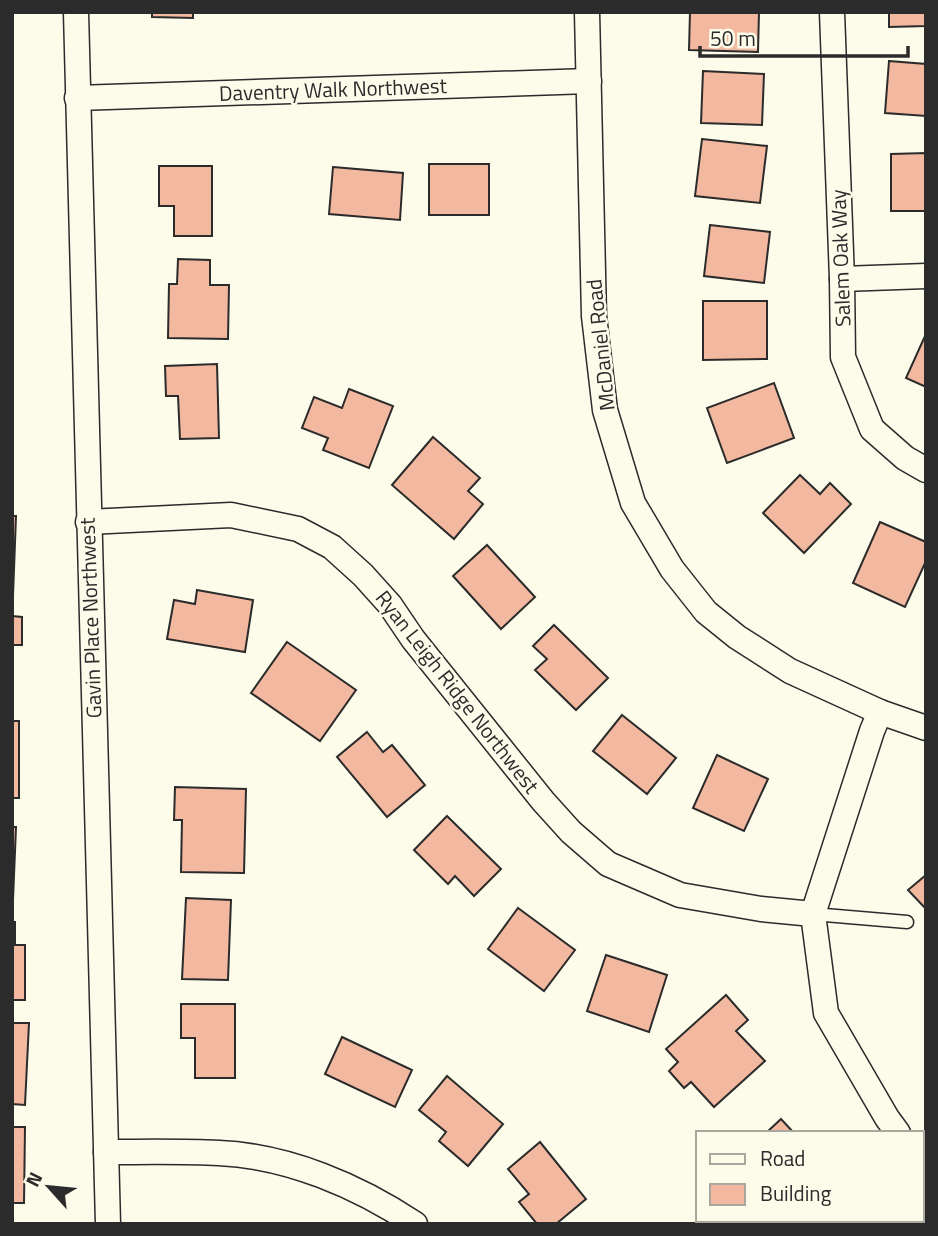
<svg xmlns="http://www.w3.org/2000/svg" width="938" height="1236" font-family="'Titillium Web',sans-serif">
	<style>
		.building { fill: #f2b8a0; stroke: #2b2b2b; stroke-width: 2 }
		.lines { fill: none; stroke-linecap: round; stroke-linejoin: round }
		.service-casing { stroke: #2b2b2b; stroke-width: 15 }
		.minor-casing { stroke: #2b2b2b; stroke-width: 27 }
		.service { stroke: #fdfbea; stroke-width: 12 }
		.minor { stroke: #fdfbea; stroke-width: 24 }
		.labels { text-anchor: middle; stroke-width: 5; stroke-linejoin: round; paint-order: stroke }
		.street-label { font-size: 21px; fill: #2b2b2b; stroke: #fdfbea }
	</style>
	<rect width="100%" height="100%" fill="#fdfbea"/>
	<g class="building">
		<path d="M152,12H193V18L152,17Z"/>
		<path d="M690,12H759L758,52L689,50Z"/>
		<path d="M889,12H926V26L889,27Z"/>
		<path d="M889,61L926,64V116L885,113Z"/>
		<path d="M703,71L764,74L762,125L701,123Z"/>
		<path d="M702,139L767,146L760,203L695,196Z"/>
		<path d="M926,153V211H891V154Z"/>
		<rect x="429" y="164" width="60" height="51"/>
		<path d="M159,166H212V236H174V206H159Z"/>
		<path d="M333,167L403,173L400,220L329,214Z"/>
		<path d="M710,225L770,232L764,283L704,276Z"/>
		<path d="M178,259L210,260V285H229L228,339L168,338L169,284H177Z"/>
		<path d="M703,301H767V359L703,360Z"/>
		<path d="M925,336H926V387L906,378Z"/>
		<path d="M217,364L219,438L180,439L178,396H166L165,366Z"/>
		<path d="M774,383L794,438L727,463L707,408Z"/>
		<path d="M349,389L393,406L369,468L323,450L328,438L302,428L314,397L342,408Z"/>
		<path d="M433,437L480,478L468,491L483,504L454,539L392,485Z"/>
		<path d="M800,475L820,494L830,483L851,504L804,553L763,513Z"/>
		<path d="M12,516H16L13,596H12Z"/>
		<path d="M880,522L926,542V561L905,607L853,583Z"/>
		<path d="M487,545L535,597L501,629L453,576Z"/>
		<path d="M197,590L253,600L245,652L167,639L174,600L195,604Z"/>
		<path d="M12,616L22,617V645H12Z"/>
		<path d="M554,625L608,678L576,710L535,670L547,659L533,646Z"/>
		<path d="M287,642L356,690L320,741L251,693Z"/>
		<path d="M622,715L676,758L647,794L593,751Z"/>
		<rect x="12" y="721" width="7" height="77"/>
		<path d="M367,732L383,752L392,745L425,785L387,817L337,757Z"/>
		<path d="M717,755L768,779L744,831L693,808Z"/>
		<path d="M175,787L246,789L244,873L181,872L182,820H174Z"/>
		<path d="M447,816L501,869L474,896L455,876L448,884L414,850Z"/>
		<path d="M12,827H16L13,900H12Z"/>
		<path d="M926,875V909L908,890Z"/>
		<path d="M186,898L231,900L228,980L182,979Z"/>
		<path d="M518,908L575,950L544,991L488,949Z"/>
		<path d="M12,922H15V945H25V1000H12Z"/>
		<path d="M606,955L667,975L649,1032L587,1011Z"/>
		<path d="M726,995L748,1020L736,1031L765,1061L714,1107L691,1082L684,1088L669,1071L678,1062L666,1049Z"/>
		<path d="M181,1004H235V1078H195V1038H181Z"/>
		<path d="M12,1023H29L25,1105L12,1104Z"/>
		<path d="M342,1037L412,1070L395,1107L325,1074Z"/>
		<path d="M447,1076L503,1124L468,1166L439,1141L446,1132L419,1110Z"/>
		<path d="M781,1119L794,1133H766Z"/>
		<path d="M12,1127H25L24,1203H12Z"/>
		<path d="M540,1142L586,1199L556,1224H537L519,1202L529,1194L508,1169Z"/>
		<path d="M823,1220H874L877,1224H826Z"/>
	</g>
	<g class="lines">
		<defs>
			<path id="service" d="M813,914L907,922"/>
			<g id="minor">
				<path d="M76,12L108,1224"/>
				<path d="M587,12L594,316L605,410L633,503L672,569L706,612L737,637L790,671L880,712L926,728"/>
				<path d="M832,12L842,279L843,357L872,429L905,458L926,470"/>
				<path d="M77,98L589,81"/>
				<path d="M842,279L926,276"/>
				<path d="M88,522L231,515L298,529L332,547L363,575L390,605L413,639L543,801L571,832L608,864L680,895L761,909L813,914"/>
				<path d="M880,712L872,731L813,914L826,1013L887,1118L898,1133"/>
				<path d="M106,1152C143,1152 182,1151 219,1153C288,1156 358,1186 415,1224"/>
				<path d="M922,1163L926,1168"/>
			</g>
		</defs>
		<use href="#service" class="service-casing"/>
		<use href="#minor" class="minor-casing"/>
		<use href="#service" class="service"/>
		<use href="#minor" class="minor"/>
	</g>
	<g class="labels">
		<g class="street-label">
			<text transform="translate(333 90) rotate(-2)" y="7">Daventry Walk Northwest</text>
			<text transform="translate(841 258) rotate(-92)" y="7">Salem Oak Way</text>
			<text transform="translate(601 345) rotate(-96)" y="7">McDaniel Road</text>
			<text transform="translate(91 618) rotate(-92)" y="7">Gavin Place Northwest</text>
			<text transform="translate(457 692) rotate(52)" y="7">Ryan Leigh Ridge Northwest</text>
		</g>
	</g>
	<rect width="938" height="1236" fill="none" stroke="#2b2b2b" stroke-width="28"/>
	<rect x="696" y="1131" width="228" height="91" fill="#fdfbea" stroke="#a9a89e" stroke-width="2"/>
	<rect x="710" y="1154" width="35" height="10" fill="#fdfbea" stroke="#a9a89e" stroke-width="2"/>
	<text x="760" y="1166" font-size="21" fill="#2b2b2b">Road</text>
	<rect x="710" y="1184" width="35" height="21" fill="#f2b8a0" stroke="#a9a89e" stroke-width="2"/>
	<text x="760" y="1201" font-size="21" fill="#2b2b2b">Building</text>
	<g transform="translate(49 1187) rotate(297)" stroke="#fdfbea" stroke-width="5" paint-order="stroke">
	<path d="M0-5L12 26L0 18L-12 26Z" fill="#2b2b2b"/>
	<text y="-10" font-size="19" font-weight="bold" text-anchor="middle" fill="#2b2b2b">N</text>
	</g>
	<path d="M700 46v10h208v-10" fill="none" stroke="#2b2b2b" stroke-width="3.5"/>
	<text x="710" y="46" font-size="21" fill="#2b2b2b" stroke="#fdfbea" stroke-width="5" paint-order="stroke">50 m</text>
</svg>
